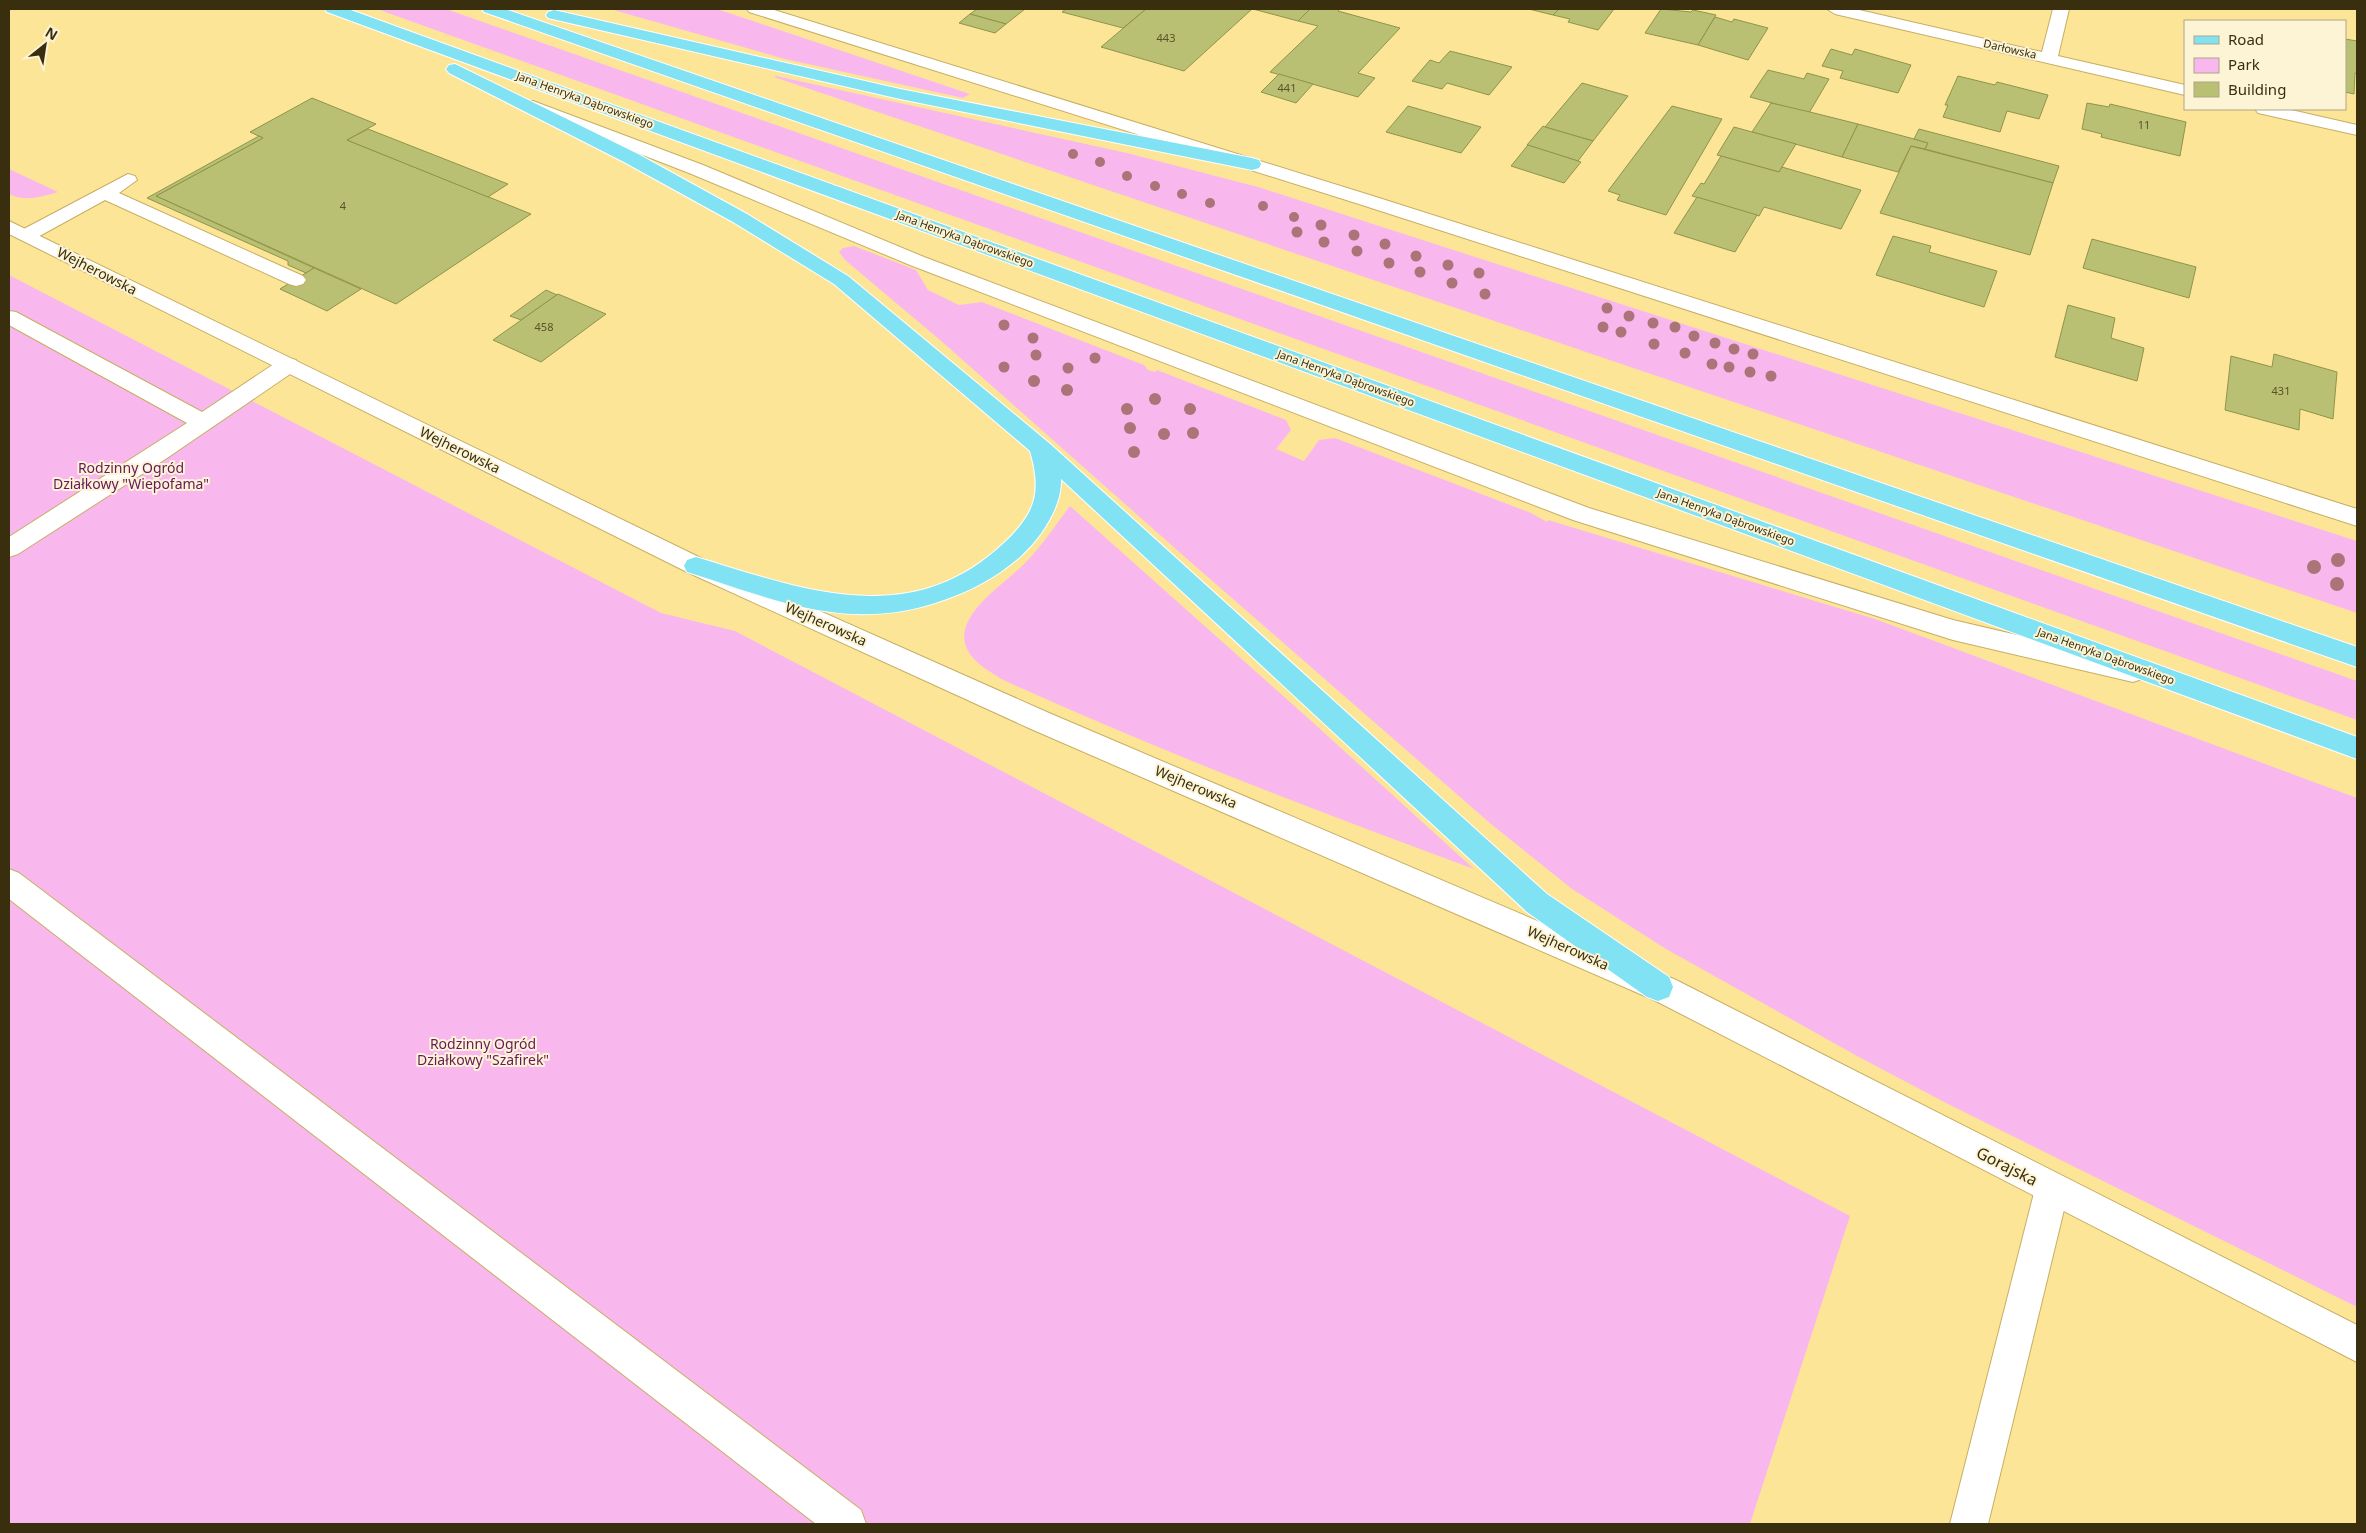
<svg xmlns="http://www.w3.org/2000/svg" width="2366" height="1533" font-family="'Noto Sans',sans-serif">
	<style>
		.green { fill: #f9b8ed }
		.building { fill: #b9c073; stroke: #8f9449 }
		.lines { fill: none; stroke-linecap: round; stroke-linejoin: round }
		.lane-casing { stroke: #c6ae63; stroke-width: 2 }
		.street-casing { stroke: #c6ae63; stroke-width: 2 }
		.primary-casing { stroke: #fff; stroke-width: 2 }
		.lane { fill: #fff; fill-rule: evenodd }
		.street { fill: #fff; fill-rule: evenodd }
		.primary { fill: #80e2f2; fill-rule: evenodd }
		.tree { fill: #aa7478 }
		.labels { text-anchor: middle; stroke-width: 4; stroke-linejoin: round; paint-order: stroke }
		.number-label { font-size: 11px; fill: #595328 }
		.far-street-label { font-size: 11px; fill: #392f0f; stroke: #fdf4d6 }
		.street-label { font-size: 14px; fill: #392f0f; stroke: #fdf4d6 }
		.park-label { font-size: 14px; fill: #66175d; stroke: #fdf4d6 }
		.near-street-label { font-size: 16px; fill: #392f0f; stroke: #fdf4d6 }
	</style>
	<rect width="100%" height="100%" fill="#fde598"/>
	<g class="green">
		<path d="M377,9H446L2357,681V720Z"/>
		<path d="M610,9H717L970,94L963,98L785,59Z"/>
		<path d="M776,76L1127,153L1258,187L2357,541V613L774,77Z"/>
		<path d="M9,169L58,192C41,197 25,202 9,194Z"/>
		<path d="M854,246L916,270L928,290L959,305L982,302L1144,365L1148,370L1155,372L1157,370L1286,420L1291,430L1276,449L1304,461L1319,440L1335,438L1531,513L1547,522L1548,520L1875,619L2357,798V1307L1946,1103L1857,1056L1666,949L1572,889L1491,824L1186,558L940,340L845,260L839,252L843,248Z"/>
		<path d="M9,275L661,613L735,631L1850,1216L1750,1524H9Z"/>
		<path d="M1070,506L1308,718L1474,869C1314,810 1156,750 1001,679C993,673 983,668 976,661C938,624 1002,587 1024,564C1041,547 1055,526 1070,506Z"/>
	</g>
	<g class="building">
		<path d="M977,9H1025L1006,24L970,14Z"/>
		<path d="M1066,9H1146L1123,28L1062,12Z"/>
		<path d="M1146,9H1252L1184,71L1101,47Z"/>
		<path d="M1253,9H1310L1298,21Z"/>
		<path d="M1310,9H1340L1338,11L1400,28L1358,73L1375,78L1358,97L1270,72L1318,26L1298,21Z"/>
		<path d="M1529,9H1559L1553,15Z"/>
		<path d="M1559,9H1614L1598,30L1568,22L1570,19L1553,15Z"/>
		<path d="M1661,9L1691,12L1693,10L1716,15L1698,45L1645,33Z"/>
		<path d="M970,14L1006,24L995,33L959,23Z"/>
		<path d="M1715,17L1732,22L1734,19L1768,28L1748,60L1698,45Z"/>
		<path d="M2345,39L2357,41V74L2355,73L2354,94L2345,92Z"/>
		<path d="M1831,49L1852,55L1855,49L1911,65L1898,93L1840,78L1843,71L1822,66Z"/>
		<path d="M1450,51L1512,67L1489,95L1447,83L1442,89L1412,81L1430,60L1439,63Z"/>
		<path d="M1768,70L1804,79L1807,73L1829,79L1809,113L1750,97Z"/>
		<path d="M1279,74L1313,84L1296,103L1261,92Z"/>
		<path d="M1958,76L1995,85L1997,82L2048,95L2039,119L2007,111L2000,132L1943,117L1948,105H1945Z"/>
		<path d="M1582,83L1628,96L1593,141L1545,127Z"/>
		<path d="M312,98L376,124L347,140L531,214L396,304L156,196L263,138L250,132Z"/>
		<path d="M1771,103L1810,112L1858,124L1842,157L1752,132Z"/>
		<path d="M2087,103L2109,107L2110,104L2186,122L2180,156L2101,137L2102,134L2082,129Z"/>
		<path d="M1408,106L1481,127L1461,153L1386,132Z"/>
		<path d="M1672,106L1722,119L1666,215L1617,200L1620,195L1608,191Z"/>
		<path d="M1858,124L1914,139L1928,143L1925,149L1911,146L1898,172L1842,157Z"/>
		<path d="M1543,126L1545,127L1593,141L1578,161L1527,145Z"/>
		<path d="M1734,127L1752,132L1796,144L1779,172L1717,155Z"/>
		<path d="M368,129L508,184L488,197L347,140Z"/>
		<path d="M1919,129L2059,166L2053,183L1925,149L1928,143L1914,139Z"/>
		<path d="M259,136L263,138L156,196L314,268L306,273L288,265V261L147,198Z"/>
		<path d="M1528,145L1578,161L1581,162L1564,183L1511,166Z"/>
		<path d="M1911,146L2053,183L2030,255L1880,213Z"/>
		<path d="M1721,156L1779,172L1782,167L1861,190L1841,229L1764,207L1759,216L1692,196L1701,183L1704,184Z"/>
		<path d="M1697,197L1757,215L1735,252L1674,233Z"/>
		<path d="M1893,236L1931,246L1929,252L1997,271L1984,307L1876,275Z"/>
		<path d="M2092,239L2196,267L2189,298L2083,268Z"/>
		<path d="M314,268L361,289L327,311L280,289Z"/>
		<path d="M546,290L557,295L521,320L510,316Z"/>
		<path d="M558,294L606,314L541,362L493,340Z"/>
		<path d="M2068,305L2115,318L2111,338L2144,348L2137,381L2055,357Z"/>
		<path d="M2274,354L2337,372L2333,419L2300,409L2299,430L2225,410L2231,356L2272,367Z"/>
	</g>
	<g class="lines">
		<defs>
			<g id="lane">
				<path d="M533,101L703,165L924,257L1589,508L1953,620L2133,662L2142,665L2146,672L2142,679L2133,682L1953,640L1573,520L910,265L689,173L527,110L524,106L527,102Z"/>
				<path d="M128,174L135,176L137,180L119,193L303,276L306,280L303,284L296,286L289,284L105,200L34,239H20L17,235L20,231Z"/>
				<path d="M9,311L16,312L202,412L280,360L288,358L296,360L299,365L296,370L167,458L18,554L9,557V537L187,423L9,325Z"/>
				<path d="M9,869L19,873L861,1510L866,1524H816L9,899Z"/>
				<path d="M2052,1172L2064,1177L2069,1189L1988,1524H1950L2035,1189L2040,1177Z"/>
			</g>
			<g id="street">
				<path d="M747,9H771L1376,197L2357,509V526L1362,205L749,12Z"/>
				<path d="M1827,9H1855L2042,52L2053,9H2069L2058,56L2185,85V95L1835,14Z"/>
				<path d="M2255,109H2287L2357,125V135L2258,113Z"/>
				<path d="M9,221L705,560L1049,713L1676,980L2357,1325V1362L1654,1000L1031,729L687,572L9,234Z"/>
			</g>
			<g id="primary">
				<path d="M325,9H348L2357,737V759L327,12Z"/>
				<path d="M482,9H505L2357,647V667L484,12Z"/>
				<path d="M554,10L900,89L1252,158L1259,160L1261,164L1259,168L1252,170L900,99L548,18L546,15L548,12Z"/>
				<path d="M455,64L638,154L747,214L848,276L1049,443L1547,894L1669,977L1673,987L1669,997L1658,1001L1647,997L1527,912L1061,479C1062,507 1041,537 1022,555C999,576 973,590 944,600C850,634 776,600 687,572L684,566L687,560L696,557C802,589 910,632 1004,543C1036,513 1042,492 1030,451L834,284L733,222L624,162L449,73L446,69L449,65Z"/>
			</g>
		</defs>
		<use href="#lane" class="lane-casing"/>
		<use href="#street" class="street-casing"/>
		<use href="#primary" class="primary-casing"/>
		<use href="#lane" class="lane"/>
		<use href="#street" class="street"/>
		<use href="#primary" class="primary"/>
	</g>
	<g class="tree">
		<circle cx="1073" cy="154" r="5"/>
		<circle cx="1100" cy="162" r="5"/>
		<circle cx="1127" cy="176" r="5"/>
		<circle cx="1155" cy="186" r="5"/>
		<circle cx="1182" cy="194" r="5"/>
		<circle cx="1210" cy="203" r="5"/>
		<circle cx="1263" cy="206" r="5"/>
		<circle cx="1294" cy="217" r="5"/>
		<circle cx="1321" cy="225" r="5.5"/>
		<circle cx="1297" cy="232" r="5.5"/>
		<circle cx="1354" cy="235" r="5.5"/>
		<circle cx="1324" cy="242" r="5.5"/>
		<circle cx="1385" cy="244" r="5.5"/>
		<circle cx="1357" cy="251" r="5.5"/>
		<circle cx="1416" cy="256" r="5.5"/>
		<circle cx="1389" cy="263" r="5.5"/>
		<circle cx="1448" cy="265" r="5.5"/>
		<circle cx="1420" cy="272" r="5.5"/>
		<circle cx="1479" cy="273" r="5.5"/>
		<circle cx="1452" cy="283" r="5.5"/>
		<circle cx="1485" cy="294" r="5.5"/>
		<circle cx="1607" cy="308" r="5.5"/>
		<circle cx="1629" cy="316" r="5.5"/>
		<circle cx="1653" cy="323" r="5.5"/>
		<circle cx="1004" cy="325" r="5.5"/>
		<circle cx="1603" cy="327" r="5.5"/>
		<circle cx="1675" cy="327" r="5.5"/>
		<circle cx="1621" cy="332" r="5.5"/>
		<circle cx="1694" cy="336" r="5.5"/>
		<circle cx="1033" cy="338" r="5.5"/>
		<circle cx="1715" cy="343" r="5.5"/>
		<circle cx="1654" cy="344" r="5.5"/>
		<circle cx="1734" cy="349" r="5.5"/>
		<circle cx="1685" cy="353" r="5.5"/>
		<circle cx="1753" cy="354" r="5.5"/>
		<circle cx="1036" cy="355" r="5.5"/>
		<circle cx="1095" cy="358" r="5.5"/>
		<circle cx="1712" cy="364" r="5.5"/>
		<circle cx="1004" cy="367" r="5.5"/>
		<circle cx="1729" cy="367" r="5.5"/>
		<circle cx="1068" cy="368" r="5.5"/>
		<circle cx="1750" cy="372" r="5.5"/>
		<circle cx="1771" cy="376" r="5.5"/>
		<circle cx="1034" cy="381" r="6"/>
		<circle cx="1067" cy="390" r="6"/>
		<circle cx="1155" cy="399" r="6"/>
		<circle cx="1127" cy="409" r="6"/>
		<circle cx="1190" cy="409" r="6"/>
		<circle cx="1130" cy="428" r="6"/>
		<circle cx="1193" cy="433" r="6"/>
		<circle cx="1164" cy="434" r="6"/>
		<circle cx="1134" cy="452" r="6"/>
		<circle cx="2338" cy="560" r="7"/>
		<circle cx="2314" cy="567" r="7"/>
		<circle cx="2337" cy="584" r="7"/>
	</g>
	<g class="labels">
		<g class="number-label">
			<text x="1166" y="42">443</text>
			<text x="1287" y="92">441</text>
			<text x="2144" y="129">11</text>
			<text x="343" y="210">4</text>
			<text x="544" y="331">458</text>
			<text x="2281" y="395">431</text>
		</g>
		<g class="far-street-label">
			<text transform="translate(2010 49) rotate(13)" y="4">Darłowska</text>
			<text transform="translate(585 100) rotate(20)" y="4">Jana Henryka Dąbrowskiego</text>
			<text transform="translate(965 239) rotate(20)" y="4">Jana Henryka Dąbrowskiego</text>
			<text transform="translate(1346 378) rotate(20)" y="4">Jana Henryka Dąbrowskiego</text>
			<text transform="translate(1726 517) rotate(20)" y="4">Jana Henryka Dąbrowskiego</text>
			<text transform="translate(2106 656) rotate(20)" y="4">Jana Henryka Dąbrowskiego</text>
		</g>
		<g class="street-label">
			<text transform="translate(97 271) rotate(27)" y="5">Wejherowska</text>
			<text transform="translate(460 450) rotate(26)" y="5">Wejherowska</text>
			<text transform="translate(826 624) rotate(24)" y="5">Wejherowska</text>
			<text transform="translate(1196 787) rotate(23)" y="5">Wejherowska</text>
			<text transform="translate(1568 948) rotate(24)" y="5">Wejherowska</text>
		</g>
		<g class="park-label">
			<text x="131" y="473">Rodzinny Ogród<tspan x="131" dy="16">Działkowy "Wiepofama"</tspan></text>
			<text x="483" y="1049">Rodzinny Ogród<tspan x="483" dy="16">Działkowy "Szafirek"</tspan></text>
		</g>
		<g class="near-street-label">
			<text transform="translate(2007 1166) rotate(27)" y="6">Gorajska</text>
		</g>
	</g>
	<rect width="2366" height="1533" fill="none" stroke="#392f0f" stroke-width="20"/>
	<rect x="2184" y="20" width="162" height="90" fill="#fdf4d6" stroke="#afa586"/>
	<rect x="2194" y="36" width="25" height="8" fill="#80e2f2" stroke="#afa586"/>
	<text x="2228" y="45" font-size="15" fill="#392f0f">Road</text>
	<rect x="2194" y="58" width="25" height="15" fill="#f9b8ed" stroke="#afa586"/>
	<text x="2228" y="70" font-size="15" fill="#392f0f">Park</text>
	<rect x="2194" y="82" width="25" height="15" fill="#b9c073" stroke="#afa586"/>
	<text x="2228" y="95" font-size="15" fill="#392f0f">Building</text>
	<g transform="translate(45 45) rotate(30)" stroke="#fdf4d6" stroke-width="4" paint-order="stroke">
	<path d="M0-4L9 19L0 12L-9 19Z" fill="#392f0f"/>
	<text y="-8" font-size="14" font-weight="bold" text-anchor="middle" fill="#392f0f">N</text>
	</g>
</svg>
